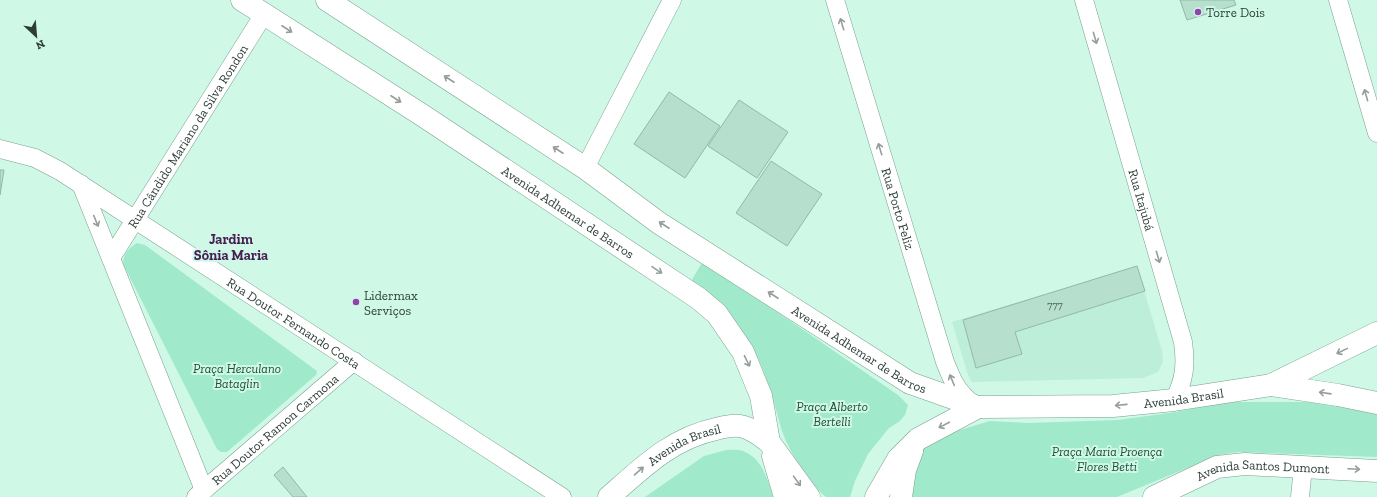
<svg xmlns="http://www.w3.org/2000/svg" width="1377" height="497" font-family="'Zilla Slab',serif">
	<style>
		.built { fill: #bdeed9 }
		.green { fill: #a1e9cb }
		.building { fill: #b6dfcd; stroke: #92b9a8 }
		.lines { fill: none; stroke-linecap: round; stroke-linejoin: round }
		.minor-casing { stroke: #79a08f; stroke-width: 19 }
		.secondary-casing { stroke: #79a08f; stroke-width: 23 }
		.minor { stroke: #fff; stroke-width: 18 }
		.secondary { stroke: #fff; stroke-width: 22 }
		.oneway { stroke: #969e9a }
		.poi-dot { fill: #9341af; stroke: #cff9e6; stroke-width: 1.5 }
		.labels { text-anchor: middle; stroke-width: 4; stroke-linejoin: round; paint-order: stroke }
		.number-label { font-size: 11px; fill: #4f665c }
		.poi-label { font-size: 13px; fill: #2d3d36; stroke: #cff9e6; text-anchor: start }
		.street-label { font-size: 13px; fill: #2d3d36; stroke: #cff9e6 }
		.park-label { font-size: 13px; font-style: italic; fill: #204c3b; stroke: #cff9e6 }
		.neighbourhood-label { font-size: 14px; font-weight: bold; fill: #461e54; stroke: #cff9e6 }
	</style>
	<rect width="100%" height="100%" fill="#cff9e6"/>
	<path class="built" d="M1137,266L1162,351L1163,362L1158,372L1143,378L972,382L968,375L952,322Z"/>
	<g class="green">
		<path d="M137,243L145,245L317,371L316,375L227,452H221L217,449L123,264C124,253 128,249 137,243Z"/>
		<path d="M703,261L898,395L908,405L905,415L900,421L889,428L868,454L855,481L850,497H826C808,482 788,450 781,428C776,409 771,391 764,372C758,356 748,342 739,327C725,307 712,293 690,283Z"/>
		<path d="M1224,402H1312L1377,414V457L1238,452L1219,455L1117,497H907L922,447L936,437L990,421L1028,423L1118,420L1176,412Z"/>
		<path d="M726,450C732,450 740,449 745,452C762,459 768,480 773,497H645L704,456Z"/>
	</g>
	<g class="building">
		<path d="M1180,0H1234L1236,5L1187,20Z"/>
		<path d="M669,92L720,126L685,178L634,144Z"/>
		<path d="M739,100L788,132L757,178L708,146Z"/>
		<path d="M771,161L822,194L787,246L736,213Z"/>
		<path d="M0,170H4L0,195Z"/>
		<path d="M1137,266L1145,291L1015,332L1022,354L976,368L963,320Z"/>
		<path d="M283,467L307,497H293L274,475Z"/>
	</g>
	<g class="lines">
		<defs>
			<g id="minor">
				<path id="s1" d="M835,0L945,362C953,382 957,392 974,405"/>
				<path id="s2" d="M1084,0L1183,342C1186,363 1185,380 1174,400"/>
				<path d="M1338,0L1377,133"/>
				<path id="s3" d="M0,149L35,158L60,171L562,497"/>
				<path d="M585,168L672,0"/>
				<path d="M81,184L204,490"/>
				<path id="s4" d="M111,258L264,14"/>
				<path id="s5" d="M196,497L354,361"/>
				<path d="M1300,497L1303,467"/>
			</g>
			<g id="secondary">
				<path id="s6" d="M242,0L422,115L698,298L717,314L743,352L761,396L769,442L809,497"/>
				<path id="s7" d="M327,0L585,168L659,223L910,383L978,407L1113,406L1174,400L1271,385L1377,333"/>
				<path d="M1271,385L1338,395L1377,403"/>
				<path d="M773,456L785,497"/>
				<path id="s8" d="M609,497C642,468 672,438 716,429C723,427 732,425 740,426C751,428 760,435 769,442"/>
				<path d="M876,497L898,459L918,439L978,407"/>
				<path d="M901,497L905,470L912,451"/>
				<path id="s9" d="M1154,497L1217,467L1245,464L1377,471"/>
			</g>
		</defs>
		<use href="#minor" class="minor-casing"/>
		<use href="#secondary" class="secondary-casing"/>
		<use href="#minor" class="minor"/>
		<use href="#secondary" class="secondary"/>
	</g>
	<defs><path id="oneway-shaft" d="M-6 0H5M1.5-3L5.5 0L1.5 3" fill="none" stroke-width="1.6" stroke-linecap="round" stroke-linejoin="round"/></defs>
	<g class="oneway">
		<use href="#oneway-shaft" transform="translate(842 24) rotate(-107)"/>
		<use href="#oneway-shaft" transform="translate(287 29) rotate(33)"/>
		<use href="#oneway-shaft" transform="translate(1095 38) rotate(74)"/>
		<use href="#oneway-shaft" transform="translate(449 79) rotate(-147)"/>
		<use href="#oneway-shaft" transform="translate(1366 95) rotate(-106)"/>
		<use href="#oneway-shaft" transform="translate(396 99) rotate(33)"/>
		<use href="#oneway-shaft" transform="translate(880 149) rotate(-107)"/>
		<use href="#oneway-shaft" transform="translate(558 150) rotate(-147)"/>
		<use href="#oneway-shaft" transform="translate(96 221) rotate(68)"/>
		<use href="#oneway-shaft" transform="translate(664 225) rotate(-147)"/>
		<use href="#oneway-shaft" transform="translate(1158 257) rotate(74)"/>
		<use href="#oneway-shaft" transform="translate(657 270) rotate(34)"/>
		<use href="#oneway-shaft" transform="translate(773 295) rotate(-147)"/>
		<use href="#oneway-shaft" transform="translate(1342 351) rotate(154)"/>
		<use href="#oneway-shaft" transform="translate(747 361) rotate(64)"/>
		<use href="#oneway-shaft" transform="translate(952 380) rotate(-113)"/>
		<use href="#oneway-shaft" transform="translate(1325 393) rotate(-172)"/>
		<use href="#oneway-shaft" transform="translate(1121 405) rotate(174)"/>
		<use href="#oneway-shaft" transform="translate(944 425) rotate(152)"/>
		<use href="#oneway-shaft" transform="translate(1354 469) rotate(3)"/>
		<use href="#oneway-shaft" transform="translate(639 471) rotate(-41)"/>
		<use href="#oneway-shaft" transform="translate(797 481) rotate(54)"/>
	</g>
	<g class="poi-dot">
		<circle cx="1198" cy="12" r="4"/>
		<circle cx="356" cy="302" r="4"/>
	</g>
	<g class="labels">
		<g class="number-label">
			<text x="1055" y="309">777</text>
		</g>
		<g class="poi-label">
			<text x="1206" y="17">Torre Dois</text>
			<text x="364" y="300">Lidermax<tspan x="364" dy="15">Serviços</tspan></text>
		</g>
		<g class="street-label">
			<text dy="5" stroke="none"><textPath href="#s4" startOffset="144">Rua Cândido Mariano da Silva Rondon</textPath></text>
			<text dy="5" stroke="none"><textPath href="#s2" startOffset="208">Rua Itajubá</textPath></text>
			<text dy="5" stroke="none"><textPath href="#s1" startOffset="218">Rua Porto Feliz</textPath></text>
			<text dy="5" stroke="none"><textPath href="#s6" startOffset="389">Avenida Adhemar de Barros</textPath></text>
			<text dy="5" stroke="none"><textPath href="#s3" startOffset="343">Rua Doutor Fernando Costa</textPath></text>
			<text dy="5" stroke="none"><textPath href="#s7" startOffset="637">Avenida Adhemar de Barros</textPath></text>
			<text dy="5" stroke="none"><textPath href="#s7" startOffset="976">Avenida Brasil</textPath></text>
			<text dy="5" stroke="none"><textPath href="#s5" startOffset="104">Rua Doutor Ramon Carmona</textPath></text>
			<text dy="5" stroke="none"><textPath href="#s8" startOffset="93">Avenida Brasil</textPath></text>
			<text dy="5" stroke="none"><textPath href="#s9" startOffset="115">Avenida Santos Dumont</textPath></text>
		</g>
		<g class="park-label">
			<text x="237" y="373">Praça Herculano<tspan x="237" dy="15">Bataglin</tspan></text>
			<text x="832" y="411">Praça Alberto<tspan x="832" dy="15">Bertelli</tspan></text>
			<text x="1107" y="456">Praça Maria Proença<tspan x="1107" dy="15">Flores Betti</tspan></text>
		</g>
		<g class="neighbourhood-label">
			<text x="231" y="244">Jardim<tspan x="231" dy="16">Sônia Maria</tspan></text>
		</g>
	</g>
	<g transform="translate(36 36) rotate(154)" stroke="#cff9e6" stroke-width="3" paint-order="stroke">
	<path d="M0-3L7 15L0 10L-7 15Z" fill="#2d3d36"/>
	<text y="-6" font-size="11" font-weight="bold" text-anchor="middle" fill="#2d3d36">N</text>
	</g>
</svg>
